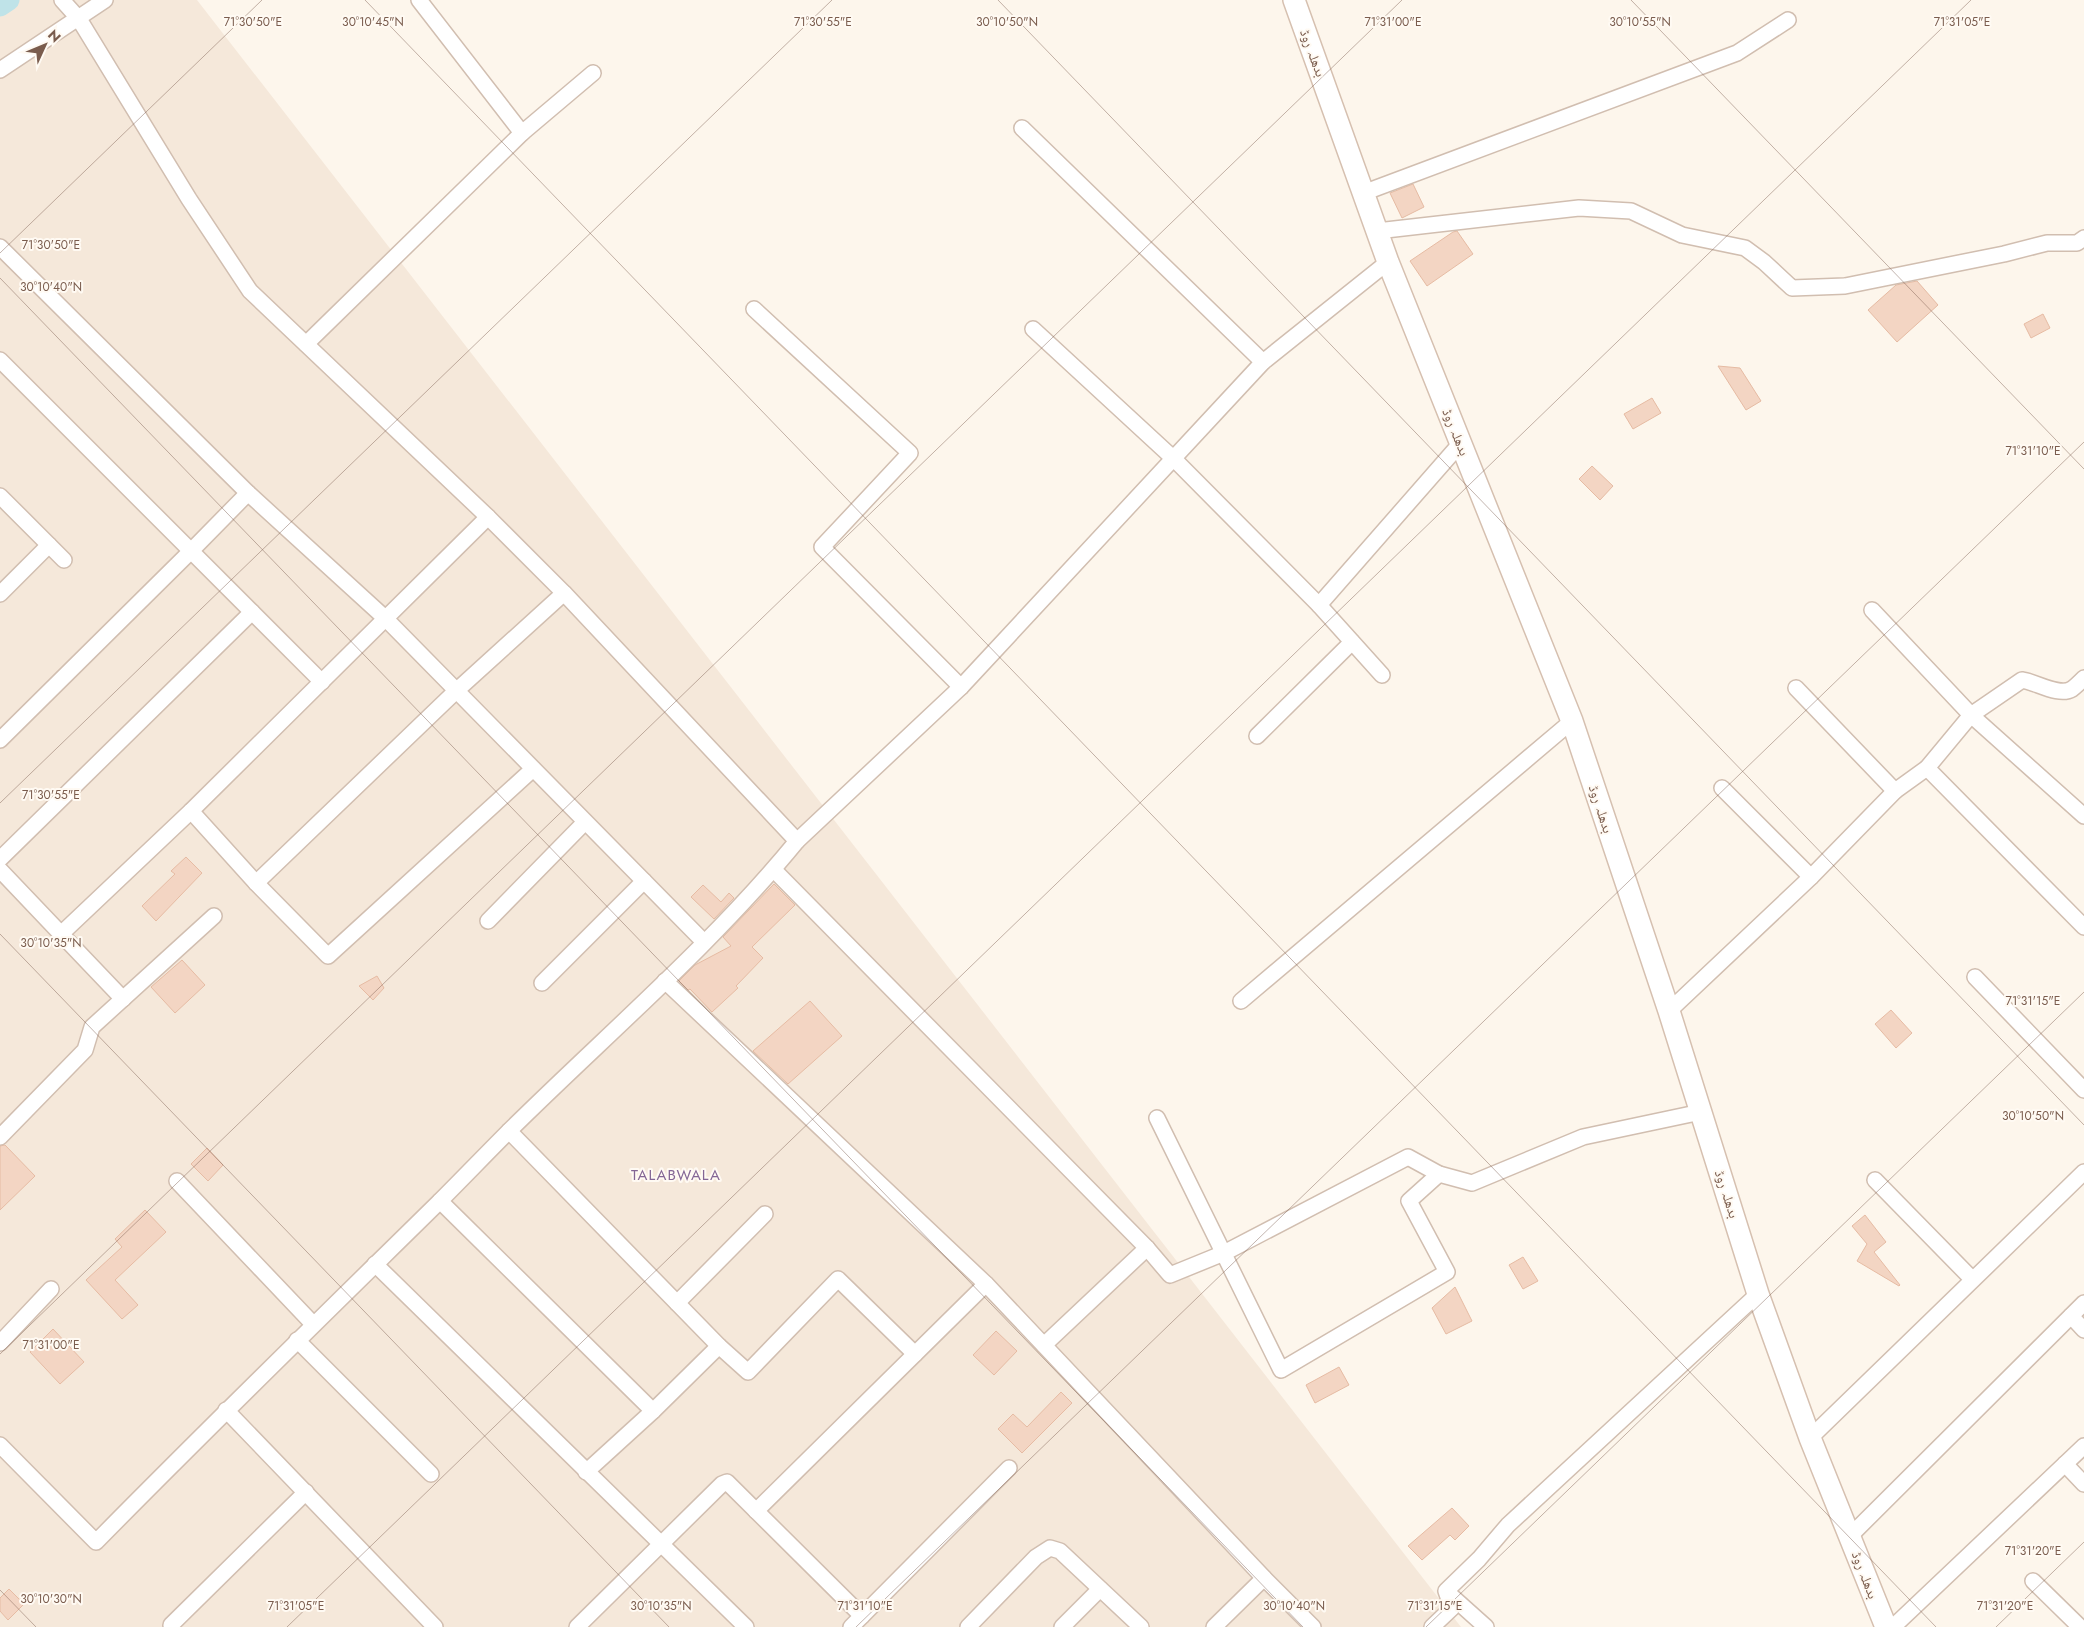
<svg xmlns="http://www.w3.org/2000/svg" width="2084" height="1627" font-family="Jost,'Noto Naskh Arabic',sans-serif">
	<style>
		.residential { fill: #f5e8da }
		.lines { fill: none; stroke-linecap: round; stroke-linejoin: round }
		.canal { stroke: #bfe3e8; stroke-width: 21 }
		.building { fill: #f3d5c3; stroke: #e6bba3 }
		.street-casing { stroke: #d1beb0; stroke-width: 18 }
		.secondary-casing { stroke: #d6c0b0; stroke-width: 24 }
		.street { stroke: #fff; stroke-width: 15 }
		.secondary { stroke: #fff; stroke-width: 21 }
		.ticks { fill: none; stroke: #7a5c4d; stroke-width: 1; stroke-opacity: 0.45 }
		.labels { text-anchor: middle; stroke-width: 4; stroke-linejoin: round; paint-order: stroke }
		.street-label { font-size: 14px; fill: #7a5c4d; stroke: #fffaf3 }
		.neighbourhood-label { font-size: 15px; letter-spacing: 1px; fill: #846695; stroke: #fffaf3 }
		.ticks-label { font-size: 12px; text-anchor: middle; fill: #7a5c4d; stroke: #fffaf3; stroke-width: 4; stroke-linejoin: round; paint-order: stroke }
	</style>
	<rect width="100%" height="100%" fill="#fdf6ec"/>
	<path class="residential" d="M0,0H197L1461,1627H0Z"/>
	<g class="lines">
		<path class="canal" d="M0,6L9,0"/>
	</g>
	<g class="building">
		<path d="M1413,184L1424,207L1402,218L1390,193Z"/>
		<path d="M1457,231L1473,254L1427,286L1410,261L1453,232Z"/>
		<path d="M1917,281L1938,305L1897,342L1868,310L1896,285Z"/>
		<path d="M2043,314L2050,328L2031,338L2024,324Z"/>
		<path d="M1718,366L1740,368L1761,401L1746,410Z"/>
		<path d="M1652,398L1661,413L1633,429L1624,414Z"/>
		<path d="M1592,466L1613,486L1600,500L1579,479Z"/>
		<path d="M186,857L202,873L156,921L142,906L175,874L171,871Z"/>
		<path d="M774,884L795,905L752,947L763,958L736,986L738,988L712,1012L690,989L688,990L679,981L695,965L731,946L723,937Z"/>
		<path d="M703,885L721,902L729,893L734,898L714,919L691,897Z"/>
		<path d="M182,960L205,985L175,1013L151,987Z"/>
		<path d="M377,976L384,988L373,1000L359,986Z"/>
		<path d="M810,1001L842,1036L788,1084L753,1051Z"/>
		<path d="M1891,1010L1912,1033L1896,1048L1875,1024Z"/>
		<path d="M5,1145L35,1176L0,1210V1146Z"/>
		<path d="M207,1148L223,1165L208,1181L191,1164Z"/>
		<path d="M145,1210L166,1232L115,1280L138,1305L122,1319L86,1280L122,1247L115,1239Z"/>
		<path d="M1865,1215L1886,1242L1874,1252L1900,1285L1899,1286L1857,1261L1867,1244L1852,1226Z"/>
		<path d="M1523,1257L1538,1281L1523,1289L1509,1265Z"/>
		<path d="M1455,1287L1472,1321L1446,1334L1432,1308Z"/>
		<path d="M53,1329L84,1362L60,1384L30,1352Z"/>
		<path d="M996,1331L1017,1351L994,1375L973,1355Z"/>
		<path d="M1339,1367L1349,1385L1315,1403L1306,1385Z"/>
		<path d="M1061,1392L1072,1403L1022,1453L998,1429L1013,1414L1027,1427Z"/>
		<path d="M1452,1508L1469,1526L1455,1540L1450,1535L1422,1560L1408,1546Z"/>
		<path d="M9,1589L24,1604L8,1620L0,1611V1598Z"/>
	</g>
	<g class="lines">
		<defs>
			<g id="street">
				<path d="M62,0L79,19L189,199L250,291L488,517L564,593L797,841"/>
				<path d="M419,0L522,133"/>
				<path d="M0,70L105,0"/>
				<path d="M1022,128L1263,362"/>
				<path d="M1363,193L1737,53L1788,20"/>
				<path d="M1377,231L1579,208L1631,211L1682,235L1745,248L1764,262L1792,288L1845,286L2004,254L2047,243H2077L2084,238"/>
				<path d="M0,247L248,493L385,618L704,942"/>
				<path d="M754,309L910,453L822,547L961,687"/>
				<path d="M1033,329L1174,459L1319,605L1382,675"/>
				<path d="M306,344L522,133L593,73"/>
				<path d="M0,360L322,682"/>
				<path d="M0,496L64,560"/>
				<path d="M0,594L49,545"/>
				<path d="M1319,605L1460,444"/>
				<path d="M1872,610L1971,715L2084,816"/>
				<path d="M1796,688L1895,791"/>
				<path d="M1257,736L1352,642"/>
				<path d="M0,740L191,551L248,493"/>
				<path d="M1927,768L2084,927"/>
				<path d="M1722,788L1811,877"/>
				<path d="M191,811L256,883L328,956L533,769"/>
				<path d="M0,859L252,612"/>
				<path d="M0,870L61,934L191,811L488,517"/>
				<path d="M774,870L1147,1248L1170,1275L1224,1253L1408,1157L1439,1174L1472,1183L1583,1137L1701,1112"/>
				<path d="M256,883L456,691L564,593"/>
				<path d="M488,921L585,822"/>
				<path d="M61,934L123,999"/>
				<path d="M1975,977L2084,1090"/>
				<path d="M665,981L986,1284L1264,1578L1313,1627"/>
				<path d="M542,983L644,881"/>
				<path d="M1241,1001L1572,721"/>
				<path d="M1669,1011L1811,877L1895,791L1927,768L1971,715L2022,680C2036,682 2059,697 2072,689C2076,686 2080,682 2084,678"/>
				<path d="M1157,1118L1281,1370L1447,1272L1409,1201L1439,1174"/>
				<path d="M509,1131L719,1346L748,1372L838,1279L915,1354"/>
				<path d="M0,1137L85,1050L92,1027L214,916"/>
				<path d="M1875,1180L1972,1279"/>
				<path d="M177,1181L313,1324"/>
				<path d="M440,1201L653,1411"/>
				<path d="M375,1264L746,1627"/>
				<path d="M677,1303L765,1214"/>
				<path d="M2071,1316L2084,1330"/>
				<path d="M297,1340L431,1474"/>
				<path d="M0,1343L51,1289"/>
				<path d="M1044,1345L1147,1248"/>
				<path d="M226,1410L435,1627"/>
				<path d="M1810,1438L2084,1172"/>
				<path d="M0,1445L96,1542C209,1427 324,1315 439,1202C463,1178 486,1154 509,1131C606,1035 711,946 797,841L961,687L1263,362L1388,262"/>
				<path d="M2065,1464L2084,1484"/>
				<path d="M586,1472L653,1411L719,1346"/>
				<path d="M756,1511L986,1284"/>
				<path d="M1850,1536L2084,1303"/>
				<path d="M2033,1581L2080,1627"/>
				<path d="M1448,1593L1486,1627"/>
				<path d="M171,1625L306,1492"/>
				<path d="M577,1627L722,1484L727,1482L862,1616"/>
				<path d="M851,1627L1009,1468"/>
				<path d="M968,1627L1036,1557L1050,1548L1060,1551L1141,1627"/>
				<path d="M1062,1627L1100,1589"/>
				<path d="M1214,1627L1264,1578"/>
				<path d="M1432,1627L1452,1608L1446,1591L1479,1559L1508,1525L1758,1294"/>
				<path d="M1893,1627L2084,1446"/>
			</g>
			<path id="secondary" d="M1294,0L1388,262L1572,721L1669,1011L1758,1294L1810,1438L1886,1627"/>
		</defs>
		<use href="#street" class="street-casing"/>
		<use href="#secondary" class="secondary-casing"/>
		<use href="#street" class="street"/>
		<use href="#secondary" class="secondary"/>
	</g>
	<path class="ticks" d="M365,0L1936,1627M998,0L2084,1125M1631,0L2084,469M0,253L262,0M0,278L1303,1627M0,803L832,0M0,934L669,1627M0,1354L1402,0M0,1590L36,1627M287,1627L1971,0M856,1627L2084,442M1426,1627L2084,992M1996,1627L2084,1542"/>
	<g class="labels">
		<g class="street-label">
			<text transform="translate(1313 53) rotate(70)" y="5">بدھلہ روڈ</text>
			<text transform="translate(1456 432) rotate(68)" y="5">بدھلہ روڈ</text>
			<text transform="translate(1601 809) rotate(72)" y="5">بدھلہ روڈ</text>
			<text transform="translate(1727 1194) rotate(72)" y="5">بدھلہ روڈ</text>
			<text transform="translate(1865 1575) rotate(69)" y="5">بدھلہ روڈ</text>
		</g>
		<g class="neighbourhood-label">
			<text x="676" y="1180">TALABWALA</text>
		</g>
	</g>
	<g class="ticks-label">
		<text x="253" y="26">71°30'50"E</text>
		<text x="823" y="26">71°30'55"E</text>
		<text x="1393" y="26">71°31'00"E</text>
		<text x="1962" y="26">71°31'05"E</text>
		<text x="373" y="26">30°10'45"N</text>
		<text x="1007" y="26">30°10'50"N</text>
		<text x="1640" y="26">30°10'55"N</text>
		<text x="51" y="249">71°30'50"E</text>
		<text x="51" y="291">30°10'40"N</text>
		<text x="2033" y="455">71°31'10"E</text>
		<text x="51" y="799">71°30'55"E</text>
		<text x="51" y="947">30°10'35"N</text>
		<text x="2033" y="1005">71°31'15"E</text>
		<text x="2033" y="1120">30°10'50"N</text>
		<text x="51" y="1349">71°31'00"E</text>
		<text x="2033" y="1555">71°31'20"E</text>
		<text x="51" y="1603">30°10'30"N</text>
		<text x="661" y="1610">30°10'35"N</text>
		<text x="1294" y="1610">30°10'40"N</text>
		<text x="296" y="1610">71°31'05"E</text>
		<text x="865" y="1610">71°31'10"E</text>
		<text x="1435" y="1610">71°31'15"E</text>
		<text x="2005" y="1610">71°31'20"E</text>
	</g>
	<g transform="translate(45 45) rotate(46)" stroke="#fffaf3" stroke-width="4" paint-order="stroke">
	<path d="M0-4L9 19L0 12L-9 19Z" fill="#7a5c4d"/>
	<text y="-8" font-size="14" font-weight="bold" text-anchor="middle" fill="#7a5c4d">N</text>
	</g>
</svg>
